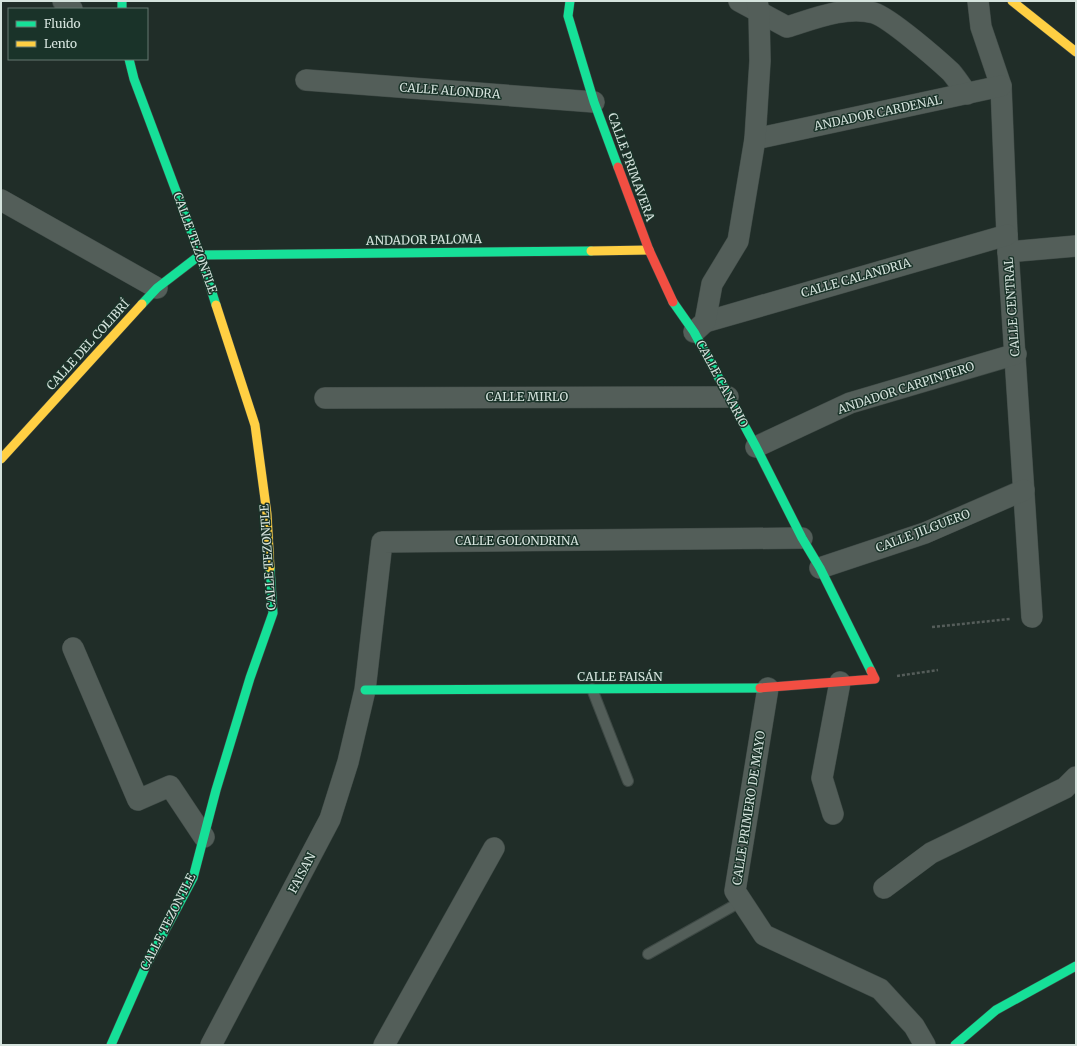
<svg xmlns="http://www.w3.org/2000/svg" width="1077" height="1046" font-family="Merriweather,serif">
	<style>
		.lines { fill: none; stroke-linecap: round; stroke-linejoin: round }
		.lane-casing { stroke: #3e4945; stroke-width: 12 }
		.street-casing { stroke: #3e4945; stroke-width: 22 }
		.fast-casing { stroke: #3e4945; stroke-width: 10 }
		.slow-casing { stroke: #3e4945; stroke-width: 10 }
		.jam-casing { stroke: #3e4945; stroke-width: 10 }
		.path { stroke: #555d5a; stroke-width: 2.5; stroke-dasharray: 3 2; stroke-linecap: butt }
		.lane { stroke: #535e59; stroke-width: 10 }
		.street { stroke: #535e59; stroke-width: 21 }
		.fast { stroke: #16e098; stroke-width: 9 }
		.slow { stroke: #ffcf43; stroke-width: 9 }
		.jam { stroke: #f24e42; stroke-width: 9 }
		.labels { text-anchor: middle; stroke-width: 3; stroke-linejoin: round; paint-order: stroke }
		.street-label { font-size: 12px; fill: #d5e3dd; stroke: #1a3329 }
	</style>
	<rect width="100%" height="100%" fill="#202d28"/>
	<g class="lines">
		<defs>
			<g id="lane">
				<path d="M592,689L628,781"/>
				<path d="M648,954L742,901"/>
			</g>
			<g id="street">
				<path d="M63,1L72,9"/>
				<path d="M739,1L787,27C813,19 847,5 874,13C890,18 937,59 951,72C957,79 962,87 967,94"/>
				<path d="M978,1L981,27L1001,86L1007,235L1032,617"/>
				<path d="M306,80L594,102"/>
				<path d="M755,139L1001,86"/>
				<path d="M1,200L157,288"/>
				<path d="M1008,252L1076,246"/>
				<path d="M705,322L1007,235"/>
				<path d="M694,332L705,322L712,284L738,241L755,139L760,61L759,12L757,1"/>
				<path d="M325,398L728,397"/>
				<path d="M756,447L850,403L1016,354"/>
				<path d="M820,568L925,533L1024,490"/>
				<path d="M73,648L138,800L170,786L204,837"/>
				<path d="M768,688L735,891L764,935L880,989L914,1026L925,1045"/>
				<path d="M833,814L822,778L840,682"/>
				<path d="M884,888L931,853L1065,788L1076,777"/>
				<path d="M211,1045L330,819L348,762L365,690L382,542L802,538"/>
				<path d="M384,1045L494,848"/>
			</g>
			<g id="fast">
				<path d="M122,1V9"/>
				<path d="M570,1L568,16L594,102L618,167"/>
				<path d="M129,59L134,79L200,255L216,305"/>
				<path d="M200,255L591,251"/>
				<path d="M673,302L694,332L756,447L802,538L820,568L871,671"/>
				<path d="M142,304L157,288L200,255"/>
				<path d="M365,690L760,688"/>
				<path d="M111,1045L145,968L193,878L216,790L250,678L273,613L270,568"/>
				<path d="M955,1045L996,1010L1076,966"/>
			</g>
			<g id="slow">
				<path d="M1012,1L1076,52"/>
				<path d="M591,251L649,250"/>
				<path d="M216,305L255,425L267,514L270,568"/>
				<path d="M1,459L142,304"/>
			</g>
			<g id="jam">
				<path d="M618,167L649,250L673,302"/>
				<path d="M760,688L875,679L871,671"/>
			</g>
		</defs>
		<use href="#lane" class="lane-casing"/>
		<use href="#street" class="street-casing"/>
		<use href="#fast" class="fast-casing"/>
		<use href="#slow" class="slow-casing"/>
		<use href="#jam" class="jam-casing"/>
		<g class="path">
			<path d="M932,627L1010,619"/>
			<path d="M897,676L938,670"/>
		</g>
		<use href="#lane" class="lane"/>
		<use href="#street" class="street"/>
		<use href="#fast" class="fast"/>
		<use href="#slow" class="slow"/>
		<use href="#jam" class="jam"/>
	</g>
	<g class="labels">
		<g class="street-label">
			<text transform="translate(450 91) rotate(4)" y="4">CALLE ALONDRA</text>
			<text transform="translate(878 113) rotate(-12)" y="4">ANDADOR CARDENAL</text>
			<text transform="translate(631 167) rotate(70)" y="4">CALLE PRIMAVERA</text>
			<text transform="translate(424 240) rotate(-1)" y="4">ANDADOR PALOMA</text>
			<text transform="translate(195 243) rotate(70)" y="4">CALLE TEZONTLE</text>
			<text transform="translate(856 278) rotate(-16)" y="4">CALLE CALANDRIA</text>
			<text transform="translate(1012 307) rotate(-94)" y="4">CALLE CENTRAL</text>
			<text transform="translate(88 345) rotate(-48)" y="4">CALLE DEL COLIBRÍ</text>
			<text transform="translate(722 384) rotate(62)" y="4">CALLE CANARIO</text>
			<text transform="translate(906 388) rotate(-18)" y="4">ANDADOR CARPINTERO</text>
			<text x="527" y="401">CALLE MIRLO</text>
			<text transform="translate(923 531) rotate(-21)" y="4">CALLE JILGUERO</text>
			<text x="517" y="545">CALLE GOLONDRINA</text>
			<text transform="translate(268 557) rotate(-94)" y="4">CALLE TEZONTLE</text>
			<text x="620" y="681">CALLE FAISÁN</text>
			<text transform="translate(749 808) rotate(-81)" y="4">CALLE PRIMERO DE MAYO</text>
			<text transform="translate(302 873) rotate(-62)" y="4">FAISAN</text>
			<text transform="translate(168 922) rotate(-63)" y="4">CALLE TEZONTLE</text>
		</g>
	</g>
	<rect width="1077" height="1046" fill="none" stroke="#d5e3dd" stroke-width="4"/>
	<rect x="8" y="8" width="140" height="52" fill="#1a3329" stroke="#657971"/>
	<rect x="16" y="21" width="20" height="6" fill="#16e098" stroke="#657971"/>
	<text x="44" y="28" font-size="12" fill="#d5e3dd">Fluido</text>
	<rect x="16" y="41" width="20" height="6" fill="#ffcf43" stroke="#657971"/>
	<text x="44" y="48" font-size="12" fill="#d5e3dd">Lento</text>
</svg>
